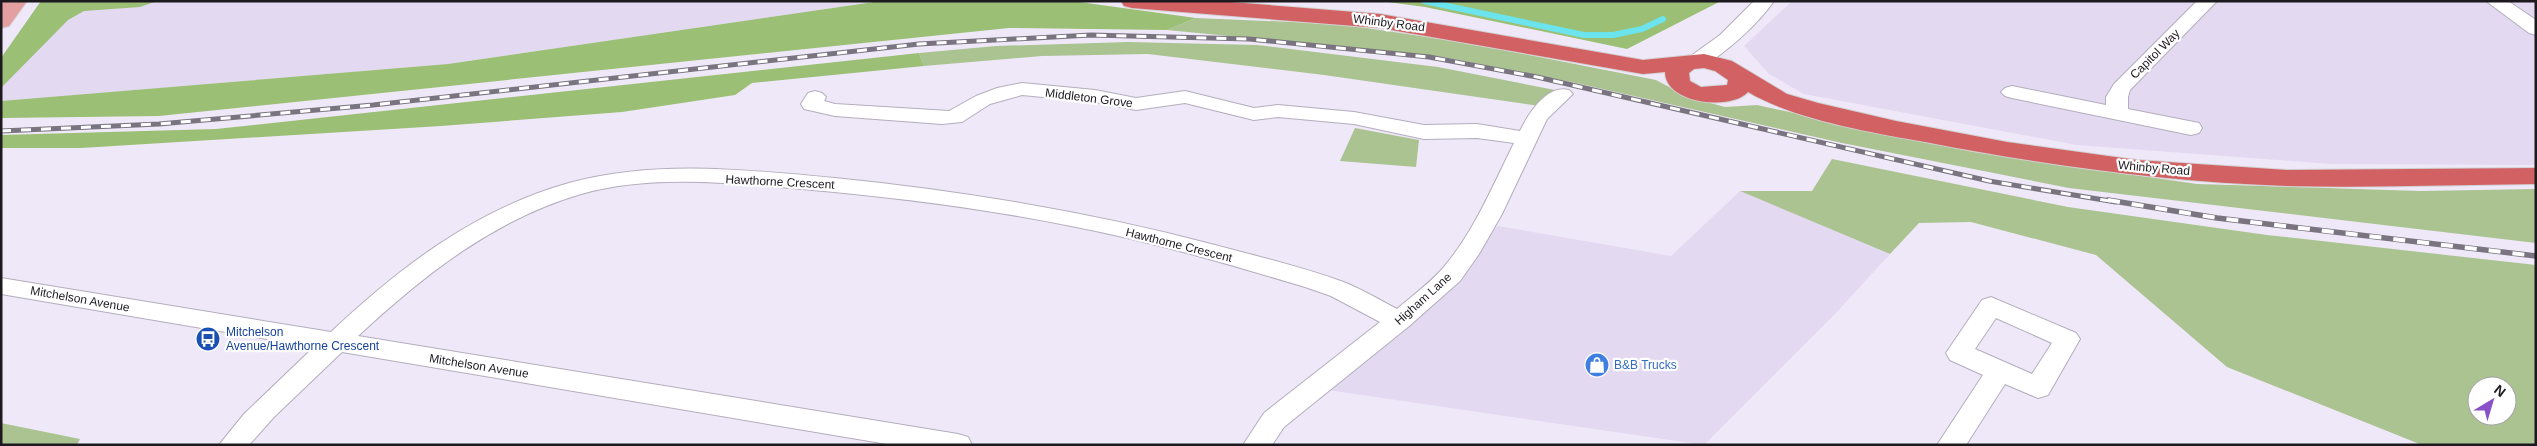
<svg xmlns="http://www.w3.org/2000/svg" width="2537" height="446" font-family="Arial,sans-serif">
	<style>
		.built { fill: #e3d9f1 }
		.green { fill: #aac390; fill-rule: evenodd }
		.forest { fill: #9bbf74 }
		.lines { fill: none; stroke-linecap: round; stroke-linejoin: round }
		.stream { stroke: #6be4ee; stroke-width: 6 }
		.minor-casing { stroke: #b4adbd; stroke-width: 2 }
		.major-casing { stroke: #d2d1d2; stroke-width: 2 }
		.highway-casing { stroke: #d2d1d2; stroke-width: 2 }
		.minor { fill: #fff; fill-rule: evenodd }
		.major { fill: #e4a0a1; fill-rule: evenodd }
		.highway { fill: #d26163; fill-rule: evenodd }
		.rail-far1-casing { stroke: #79747f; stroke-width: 5 }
		.rail-casing { stroke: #79747f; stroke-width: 5.5 }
		.rail-far1 { stroke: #fff; stroke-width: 3; stroke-dasharray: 10; stroke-linecap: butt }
		.rail { stroke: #fff; stroke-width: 4; stroke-dasharray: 12; stroke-linecap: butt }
		.labels { text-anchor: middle; stroke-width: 4.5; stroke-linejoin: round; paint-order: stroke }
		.street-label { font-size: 12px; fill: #1c191f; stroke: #fff }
		.transit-label { font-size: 12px; fill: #164399; stroke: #fff; text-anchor: start }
		.shop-label { font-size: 12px; fill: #366cbe; stroke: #fff; text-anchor: start }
	</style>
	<rect width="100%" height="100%" fill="#efe8f9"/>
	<g class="built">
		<path d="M41,1H881L448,64L1,101V58Z"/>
		<path d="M1792,1H2536V165L2332,164L2077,145L1804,94L1769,74L1744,46Z"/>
		<path d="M1740,191L1890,254L1835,314L1704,445L1314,388L1498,226L1671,256Z"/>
	</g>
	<g class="green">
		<path d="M1196,18L1339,24L1468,43L1656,80L1688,97L1725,107L1757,105L1974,152L2197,184L2420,191L2536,189V243L2069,188L1842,143L1576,83L1443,57L1167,30Z"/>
		<path d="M1128,42L1257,45L1438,67L1560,91L1540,106L1324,75L1148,54L1042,56L924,66L919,53L996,46Z"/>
		<path d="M1355,128L1419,140L1416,167L1340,161Z"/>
		<path d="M1832,159L2068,207L2267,235L2536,265V445H2422L2227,367L2096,255L1971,222L1919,223L1890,254L1740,191H1812ZM2477,386H2507V416H2477Z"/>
		<path d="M1,423L80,439L77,445H1Z"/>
	</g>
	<g class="forest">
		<path d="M41,1H157L140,7L84,11L68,20L1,88V58Z"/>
		<path d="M881,1H1072L1196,18L1167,30L1009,28L159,116L1,118V101L448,64Z"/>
		<path d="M1380,1H1721L1627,49L1425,7Z"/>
		<path d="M919,53L924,66L752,83L735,95L622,112L441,126L81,148H1V135L216,129Z"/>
	</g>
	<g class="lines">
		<path class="stream" d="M1424,1L1584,35H1613L1642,29L1663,19"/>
		<defs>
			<g id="minor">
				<path d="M1754,1H1774C1759,23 1726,53 1703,66C1698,69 1693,68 1688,66L1685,62L1688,58L1720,35Z"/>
				<path d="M2197,1H2217L2130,90L2128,97V109L2199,123L2202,128L2199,133L2191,135L2012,98L2005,96L2001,92L2005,88L2012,86L2106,105V97L2114,84Z"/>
				<path d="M2486,1H2508L2536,20V35L2529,33Z"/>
				<path d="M1022,83L1095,90L1136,98L1185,91L1254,108L1278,105L1354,112L1424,125L1477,124L1520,131C1528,114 1547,84 1569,90L1573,94L1547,119L1502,214L1479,254L1460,281L1408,327L1284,427L1272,445H1243L1264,413L1380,322L1331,296L1305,287C1228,264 1150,241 1071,226C982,208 892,197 802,189C730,183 651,174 581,194C493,220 424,275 358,336L958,434L968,437L972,445H893L342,352L274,417L249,445H219L244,414L314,347L1,294V278L331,332C400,267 476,209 569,183C655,159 748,170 835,178C964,191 1090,212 1215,245C1259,257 1304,267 1346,283C1363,290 1380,300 1397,309C1412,296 1430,283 1443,268C1474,232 1493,185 1514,143L1477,138L1424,139L1354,124L1278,117L1254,120L1185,103L1136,110L1095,102L1022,95L990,104L962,122L942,124L835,116L804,109L801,104L808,93L815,91L822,93L826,97L824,101L835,104L949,111L976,96L997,88Z"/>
				<path d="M1991,297L2076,333L2080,339L2048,395L2038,398L2005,384L1966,445H1937L1983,375L1950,360L1946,353L1982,300ZM1996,318L2052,343L2032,374L1975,349Z"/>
			</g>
			<path id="major" d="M4,1H27L9,26L1,28V5Z"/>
			<path id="highway" d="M1121,1H1218L1380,14L1643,60L1704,54L1732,61L1787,94L1818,103L1896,121L2007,142L2137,160L2287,170L2536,168V184C2453,185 2370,188 2287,186C2165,182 2044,165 1925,142C1870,132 1796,120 1748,92C1731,111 1665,104 1665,72L1643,74L1380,28L1132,8L1124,6ZM1704,68L1715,71L1728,80L1727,85L1701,87L1690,81L1689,73L1694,69Z"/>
		</defs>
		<use href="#minor" class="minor-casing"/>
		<use href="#major" class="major-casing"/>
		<use href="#highway" class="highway-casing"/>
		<use href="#minor" class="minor"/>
		<use href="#major" class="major"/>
		<use href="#highway" class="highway"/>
		<defs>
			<path id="rail-far1" d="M1,131L159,124L373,105L919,44L1091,35L1249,39L1429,57L1537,77L1989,181L2116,202"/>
			<path id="rail" d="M2108,200L2217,218L2536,256"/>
		</defs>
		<use href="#rail-far1" class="rail-far1-casing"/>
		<use href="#rail" class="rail-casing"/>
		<use href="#rail-far1" class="rail-far1"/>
		<use href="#rail" class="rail"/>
	</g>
	<defs>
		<symbol id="bus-disc" viewBox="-11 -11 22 22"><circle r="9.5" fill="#1a4fb4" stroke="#fff"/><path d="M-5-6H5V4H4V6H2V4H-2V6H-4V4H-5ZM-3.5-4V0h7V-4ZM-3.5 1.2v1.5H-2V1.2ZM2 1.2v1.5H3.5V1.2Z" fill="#fff"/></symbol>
		<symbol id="shop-disc" viewBox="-11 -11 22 22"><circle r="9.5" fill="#3f7fe0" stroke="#fff"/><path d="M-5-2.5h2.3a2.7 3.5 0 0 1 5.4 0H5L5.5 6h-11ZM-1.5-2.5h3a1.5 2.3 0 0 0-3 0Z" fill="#fff"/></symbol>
	</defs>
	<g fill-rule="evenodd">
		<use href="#bus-disc" x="194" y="325" width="28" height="28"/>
		<use href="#shop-disc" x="1583" y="351" width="28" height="28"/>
	</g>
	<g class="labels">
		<g class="street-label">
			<text transform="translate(1389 23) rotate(7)" y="4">Whinby Road</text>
			<text transform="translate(2155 54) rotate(-45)" y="4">Capitol Way</text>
			<text transform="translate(1089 98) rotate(7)" y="4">Middleton Grove</text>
			<text transform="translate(2154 168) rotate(5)" y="4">Whinby Road</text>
			<text transform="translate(780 182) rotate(3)" y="4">Hawthorne Crescent</text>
			<text transform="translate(1179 245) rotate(14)" y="4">Hawthorne Crescent</text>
			<text transform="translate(80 299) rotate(10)" y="4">Mitchelson Avenue</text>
			<text transform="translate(1423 299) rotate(-42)" y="4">Higham Lane</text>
			<text transform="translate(479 366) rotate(9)" y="4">Mitchelson Avenue</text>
		</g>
		<g class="transit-label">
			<text x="226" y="336">Mitchelson<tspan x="226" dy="14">Avenue/Hawthorne Crescent</tspan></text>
		</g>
		<g class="shop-label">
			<text x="1614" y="369">B&amp;B Trucks</text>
		</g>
	</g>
	<rect width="2537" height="446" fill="none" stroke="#1c191f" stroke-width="5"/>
	<g transform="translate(2492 401) rotate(38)"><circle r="24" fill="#ffffff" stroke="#a4a3a5"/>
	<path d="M0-4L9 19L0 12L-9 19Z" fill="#8952c9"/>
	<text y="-8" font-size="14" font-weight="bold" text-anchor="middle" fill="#1c191f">N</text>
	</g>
</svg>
